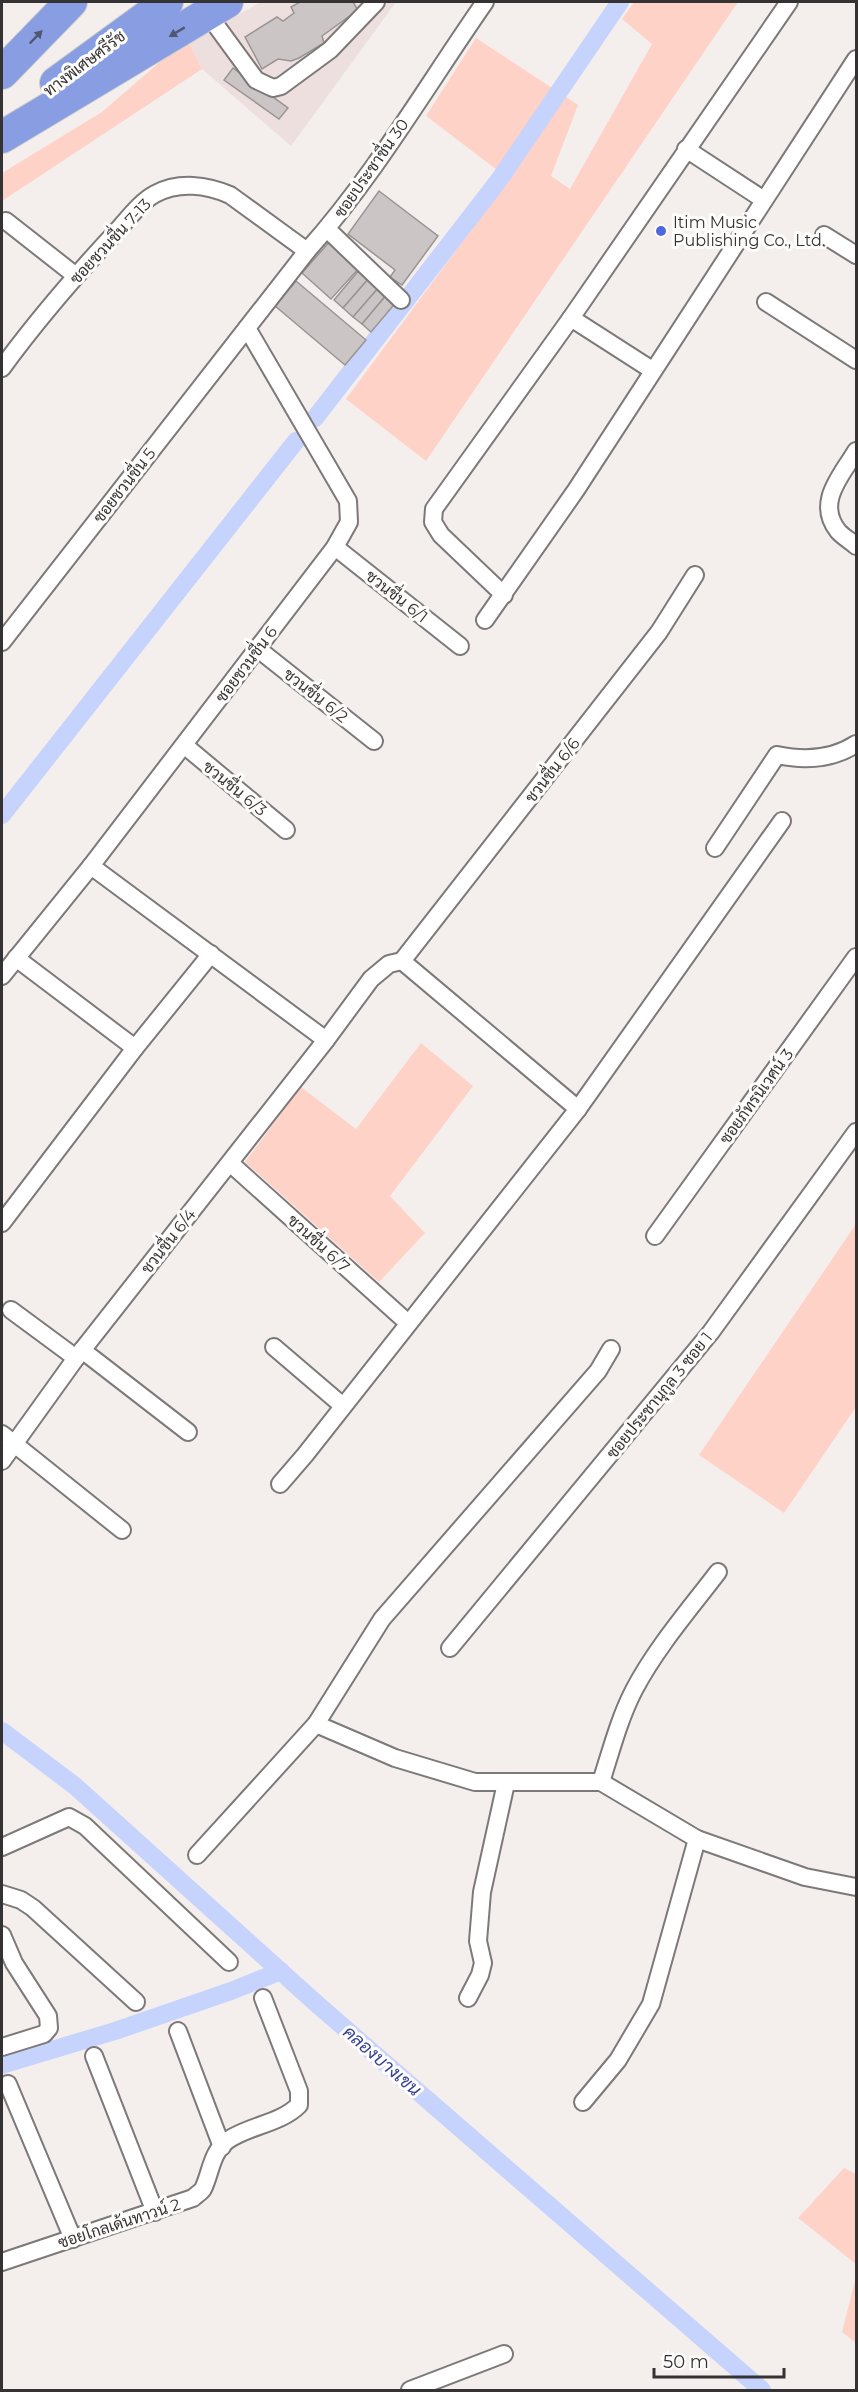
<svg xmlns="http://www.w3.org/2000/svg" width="858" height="2392" font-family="Montserrat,Sarabun,sans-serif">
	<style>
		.built { fill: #eddfdd }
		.green { fill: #ffd2c7 }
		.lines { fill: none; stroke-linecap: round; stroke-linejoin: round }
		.canal { stroke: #c6d3fc; stroke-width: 18 }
		.building { fill: #cbc6c5; stroke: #9a9594; stroke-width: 1.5 }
		.street-casing { stroke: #7d7978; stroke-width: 20 }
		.highway-casing { stroke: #cecece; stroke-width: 34 }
		.street { stroke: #fff; stroke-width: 16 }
		.highway { stroke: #889de2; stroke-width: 32 }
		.oneway { fill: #515770 }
		.poi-dot { fill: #5067dc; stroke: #fffdfc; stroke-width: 2 }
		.labels { text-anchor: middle; stroke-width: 6; stroke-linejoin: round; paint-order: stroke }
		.street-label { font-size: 16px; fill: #343232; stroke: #fffdfc }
		.poi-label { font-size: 16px; fill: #343232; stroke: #fffdfc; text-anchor: start }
		.water-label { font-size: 18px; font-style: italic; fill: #354492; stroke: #fffdfc }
	</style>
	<rect width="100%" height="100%" fill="#f4efed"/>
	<path class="built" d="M261,2H396L291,146L202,69L189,43Z"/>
	<g class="green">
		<path d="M634,2H738L426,461L346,399L509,179L426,116L476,38L578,105L551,176L570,189L652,44L622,19Z"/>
		<path d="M189,43L202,69L2,201V173L102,112L162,60Z"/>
		<path d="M421,1043L473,1086L390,1196L425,1233L379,1282L245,1162L301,1087L356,1129Z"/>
		<path d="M856,1224V1407L784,1513L699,1455Z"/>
		<path d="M844,2168L856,2174V2264L798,2218Z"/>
		<path d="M856,2277V2343L842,2332Z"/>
	</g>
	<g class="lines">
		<g class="canal">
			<path d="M315,418L499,180L620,2"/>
			<path d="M2,815L296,441"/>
			<path d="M2,1731L75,1786L318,2005L762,2390"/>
			<path d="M2,2065L115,2031L231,1991L281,1971"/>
		</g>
	</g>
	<g class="building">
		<path d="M300,2H353L358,10L322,36L324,43L299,58L291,61L278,59L262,69L245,37L277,17L283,21L294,13L291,7Z"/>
		<path d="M233,68L288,108L279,119L224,80Z"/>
		<path d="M379,191L438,236L402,285L390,277L395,270L348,234Z"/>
		<path d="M331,240L361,266L331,299L302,273Z"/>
		<path d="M360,269L370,277L343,308L334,300Z"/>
		<path d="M370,277L380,286L353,317L343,308Z"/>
		<path d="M296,281L366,340L345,365L275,306Z"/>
		<path d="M380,286L388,293L362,324L353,317Z"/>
		<path d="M388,293L397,301L371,332L362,324Z"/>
	</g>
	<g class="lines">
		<defs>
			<g id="street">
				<path d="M207,13L256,80L273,88L281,86L330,50L376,2"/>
				<path d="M686,149L764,200"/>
				<path d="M6,221L76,276"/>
				<path d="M327,229L401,300"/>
				<path d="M824,235L856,255"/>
				<path d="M766,302L856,360"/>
				<path d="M571,318L652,370"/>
				<path d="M2,368C37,320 76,275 116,232C128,219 140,202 155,194C179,181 207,185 230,195L307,251"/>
				<path d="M856,451C842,475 815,502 838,531C843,537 851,541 856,546"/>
				<path d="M335,547L460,646"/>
				<path d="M504,595L441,535L433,522L434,509L571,318L789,2"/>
				<path d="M485,620L576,490L856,59"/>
				<path d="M2,642L307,251C375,175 427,85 485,2"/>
				<path d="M258,649L374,741"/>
				<path d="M184,745L286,830"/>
				<path d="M715,848L777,755C805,761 833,759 856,744"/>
				<path d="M91,866L326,1040"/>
				<path d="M16,958L135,1048"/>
				<path d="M402,961L659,632L695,575"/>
				<path d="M402,961L578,1109"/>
				<path d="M2,976L91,866L335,547L349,522L348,501L247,328"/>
				<path d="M230,1163L408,1323"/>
				<path d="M2,1223L135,1048L211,954"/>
				<path d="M655,1236L856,957"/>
				<path d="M11,1310L76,1358"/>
				<path d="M274,1347L343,1406"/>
				<path d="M82,1350L188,1432"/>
				<path d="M2,1434L122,1530"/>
				<path d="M2,1461L76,1358L326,1040L371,979L389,964L402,961"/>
				<path d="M280,1484L305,1455L578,1109L782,821"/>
				<path d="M450,1648L711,1332L856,1132"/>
				<path d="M316,1724L395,1758L475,1782H601L697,1839L805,1877L856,1887"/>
				<path d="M601,1782C611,1751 619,1719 634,1690C656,1648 689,1610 718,1572"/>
				<path d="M2,1847L69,1817L85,1826L229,1962"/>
				<path d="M197,1855L316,1724L382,1619L598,1371L611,1349"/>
				<path d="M2,1894L21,1900L33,1908L136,2002"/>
				<path d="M2,1935L14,1963L48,2016L49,2028L44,2034L2,2047"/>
				<path d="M468,1998L480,1975L483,1963L478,1941L482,1892L506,1783"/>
				<path d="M178,2031L222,2147"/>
				<path d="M94,2056L155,2212"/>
				<path d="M8,2084L73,2239"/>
				<path d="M583,2102L618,2060L651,2004L697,1839"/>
				<path d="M2,2262L193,2198C196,2195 201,2192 203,2189C211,2173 211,2152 228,2140C250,2125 280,2124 299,2105V2091L263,1998"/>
				<path d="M410,2390L504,2354"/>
			</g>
			<g id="highway">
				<path d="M2,73L71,2"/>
				<path d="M56,83L167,2"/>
				<path d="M2,137L227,2"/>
			</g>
		</defs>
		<use href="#street" class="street-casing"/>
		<use href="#highway" class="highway-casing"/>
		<use href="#street" class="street"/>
		<use href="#highway" class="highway"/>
	</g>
	<defs><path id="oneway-solid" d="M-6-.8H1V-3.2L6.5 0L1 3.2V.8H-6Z" transform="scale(1.5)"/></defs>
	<g class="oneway">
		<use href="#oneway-solid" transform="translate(177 32) rotate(149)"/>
		<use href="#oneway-solid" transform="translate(36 37) rotate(-46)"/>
	</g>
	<circle class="poi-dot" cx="661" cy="231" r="6"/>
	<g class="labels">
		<g class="street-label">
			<text transform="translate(84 63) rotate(-37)" y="6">ทางพิเศษศรีรัช</text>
			<text transform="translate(371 168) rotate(-55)" y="6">ซอยประชาชื่น 30</text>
			<text transform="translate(110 241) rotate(-47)" y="6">ซอยชวนชื่น 7-13</text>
			<text transform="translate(124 485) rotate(-52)" y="6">ซอยชวนชื่น 5</text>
			<text transform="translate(397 596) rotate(38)" y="6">ชวนชื่น 6/1</text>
			<text transform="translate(246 664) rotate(-53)" y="6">ซอยชวนชื่น 6</text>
			<text transform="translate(316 695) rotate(38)" y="6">ชวนชื่น 6/2</text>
			<text transform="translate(552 770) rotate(-52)" y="6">ชวนชื่น 6/6</text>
			<text transform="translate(235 788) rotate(39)" y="6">ชวนชื่น 6/3</text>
			<text transform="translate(756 1096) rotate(-54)" y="6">ซอยภัทรนิเวศน์ 3</text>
			<text transform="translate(168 1241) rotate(-52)" y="6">ชวนชื่น 6/4</text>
			<text transform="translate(319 1243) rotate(42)" y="6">ชวนชื่น 6/7</text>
			<text transform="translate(659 1395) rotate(-51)" y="6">ซอยประชานุกูล 3 ซอย 1</text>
			<text transform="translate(119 2223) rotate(-18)" y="6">ซอยโกลเด้นทาวน์ 2</text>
		</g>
		<g class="poi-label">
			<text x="673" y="228">Itim Music<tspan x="673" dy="18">Publishing Co., Ltd.</tspan></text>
		</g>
		<g class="water-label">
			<text transform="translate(382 2061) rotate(41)" y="6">คลองบางเขน</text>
		</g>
	</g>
	<rect width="858" height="2392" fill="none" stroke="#343232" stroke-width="6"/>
	<path d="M654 2368v9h130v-9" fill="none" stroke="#343232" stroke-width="3"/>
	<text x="663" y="2368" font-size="18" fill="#343232" stroke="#fffdfc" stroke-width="4.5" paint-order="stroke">50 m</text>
</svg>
